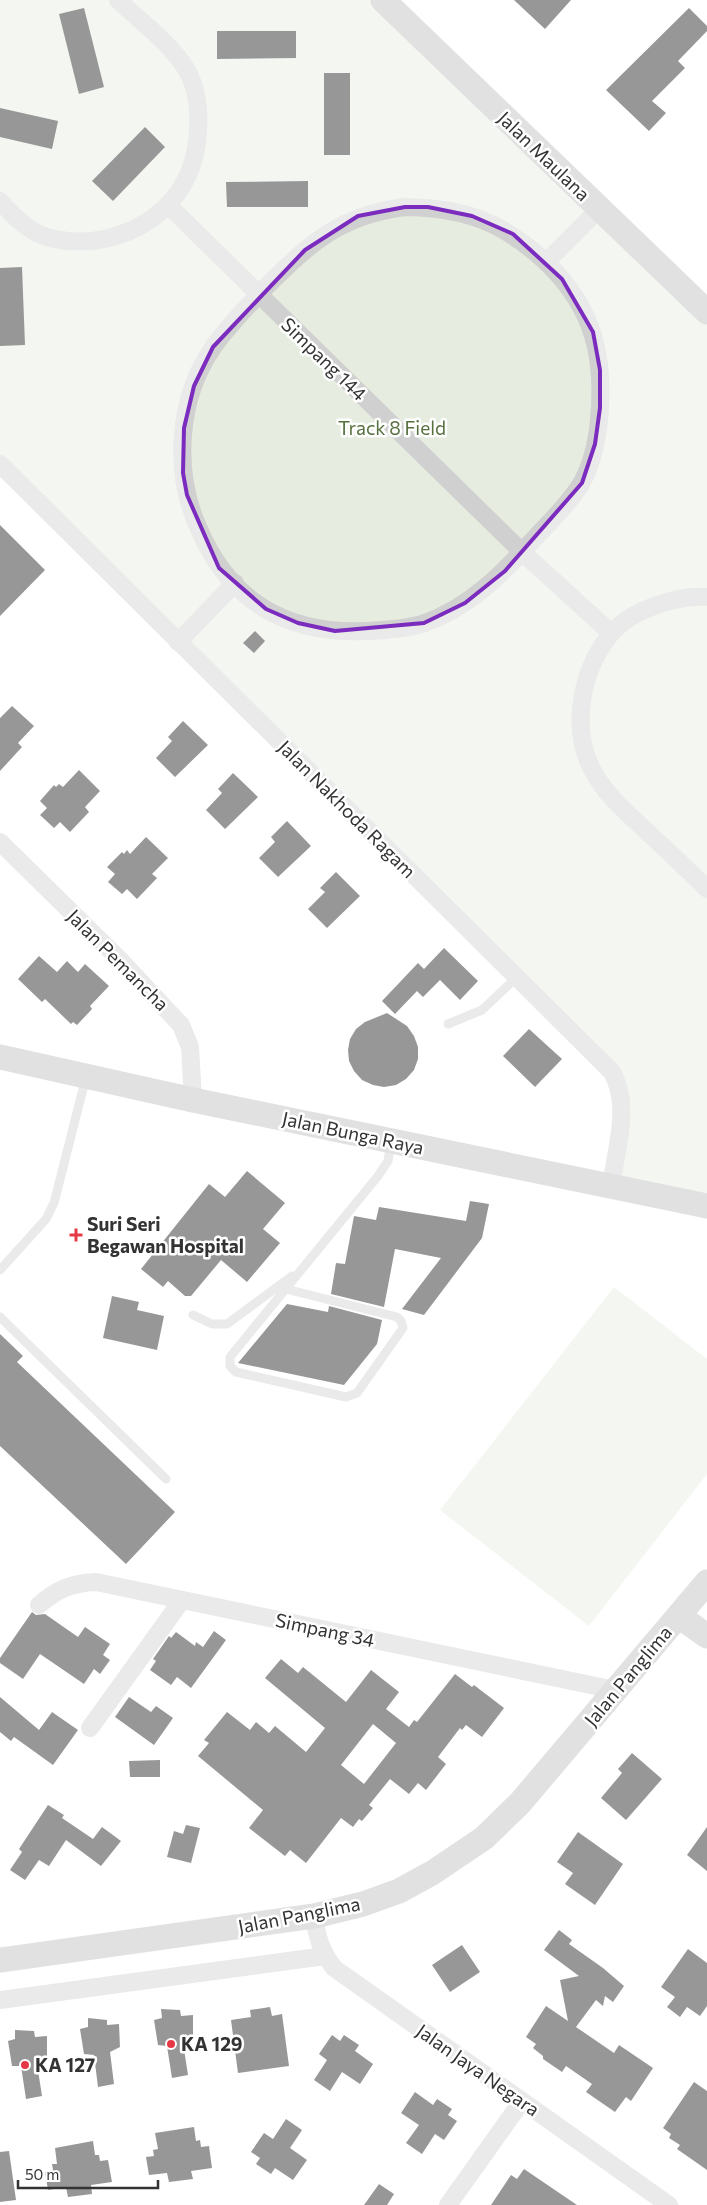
<svg xmlns="http://www.w3.org/2000/svg" width="707" height="2205" font-family="Commissioner,sans-serif">
	<style>
		.green { fill: #e6ecdf }
		.building { fill: #1a1a1a; fill-rule: evenodd }
		.lines { fill: none; stroke-linecap: round; stroke-linejoin: round }
		.lane { stroke: #d0d0d0; stroke-width: 9 }
		.street { stroke: #d0d0d0; stroke-width: 18 }
		.secondary { stroke: #bdbdbd; stroke-width: 25 }
		.marked { fill: none; stroke: #7b2cbf; stroke-width: 4; stroke-linejoin: round }
		.poi-dot { fill: #e63946; stroke: #fff; stroke-width: 2 }
		.labels { text-anchor: middle; stroke-width: 5; stroke-linejoin: round; paint-order: stroke }
		.street-label { font-size: 19px; fill: #333; stroke: #fff }
		.park-label { font-size: 19px; fill: #56703f; stroke: #fff }
		.poi-label { font-size: 19px; font-weight: bold; fill: #333; stroke: #fff; text-anchor: start }
	</style>
	<rect width="100%" height="100%" fill="#fff"/>
	<g class="green">
		<path d="M0,0H383L707,312V1206L611,1186L618,1087L0,463Z"/>
		<path d="M614,1287L707,1359V1474L589,1626L440,1510Z"/>
	</g>
	<g class="building">
		<path d="M514,0H571L545,29Z"/>
		<path d="M84,8L104,87L79,94L59,14Z"/>
		<path d="M689,8L707,26V31L678,61L685,68L652,101L666,113L649,131L606,90Z"/>
		<path d="M217,31H296V58L217,59Z"/>
		<rect x="324" y="73" width="26" height="82"/>
		<path d="M0,108L58,121L52,149L0,137Z"/>
		<path d="M145,127L165,147L113,201L92,181Z"/>
		<path d="M308,181V207H227L226,182Z"/>
		<path d="M22,267L25,345L0,346V268Z"/>
		<path d="M0,525L45,570L0,616Z"/>
		<path d="M255,631L265,641L254,653L243,643Z"/>
		<path d="M12,706L34,726L18,743L22,747L0,771V718Z"/>
		<path d="M183,721L208,745L175,777L156,758L172,741L168,737Z"/>
		<path d="M79,770L100,791L85,807L89,812L70,832L60,822L54,828L40,815L47,808L40,801L54,785L56,787L59,784L63,787Z"/>
		<path d="M233,773L258,797L225,829L206,810L222,793L218,789Z"/>
		<path d="M287,821L311,846L278,877L259,858L275,842L271,837Z"/>
		<path d="M146,837L168,858L152,874L157,878L137,899L127,889L122,894L108,882L115,874L107,867L122,852L124,854L127,850L130,854Z"/>
		<path d="M336,872L360,896L327,928L308,909L325,892L320,888Z"/>
		<path d="M444,948L478,981L460,1000L440,980L423,997L417,991L395,1014L382,1001L418,963L424,969Z"/>
		<path d="M39,956L57,972L67,961L78,972L85,964L109,986L90,1006L92,1009L77,1025L73,1022L71,1024L45,999L42,1002L18,979Z"/>
		<path d="M387,1013L407,1026L414,1036L418,1047V1059L414,1070L406,1079L396,1085L384,1087L373,1085L362,1080L354,1071L349,1061L348,1050L350,1039L356,1029L365,1022Z"/>
		<path d="M529,1029L562,1059L535,1087L503,1056Z"/>
		<path d="M247,1171L285,1203L263,1229L280,1243L247,1282L221,1260L191,1296H185L168,1281L163,1287L141,1269L209,1184L225,1197Z"/>
		<path d="M470,1201L489,1204L482,1238L424,1315L402,1309L441,1258L395,1249L384,1307L331,1294L336,1263L345,1264L354,1216L376,1220L379,1207L466,1221Z"/>
		<path d="M112,1296L139,1302L137,1310L164,1316L157,1350L103,1338Z"/>
		<path d="M287,1304L328,1312L329,1306L382,1320L377,1344L344,1385L238,1363Z"/>
		<path d="M0,1334L23,1356L17,1362L175,1512L126,1564L0,1446Z"/>
		<path d="M32,1612L36,1615L45,1614L78,1637L85,1627L110,1644L103,1655L110,1660L100,1674L94,1669L84,1684L40,1654L23,1679L0,1663V1658Z"/>
		<path d="M214,1631L226,1640L191,1688L177,1677L171,1685L150,1670L156,1661L153,1659L169,1636L171,1638L176,1632L195,1646L196,1642L203,1647Z"/>
		<path d="M281,1659L298,1673L303,1667L346,1702L371,1670L399,1692L386,1709L409,1727L414,1720L417,1722L455,1674L472,1687L474,1685L504,1708L482,1737L466,1725L462,1730L460,1728L438,1757L446,1764L426,1790L418,1783L409,1794L390,1779L369,1805L373,1808L362,1821L359,1819L353,1827L341,1818L306,1863L290,1850L285,1856L249,1828L263,1810L198,1756L209,1743L204,1740L227,1712L250,1730L256,1722L269,1733L275,1726L306,1752L325,1728L265,1678ZM373,1724L396,1743L364,1784L341,1765Z"/>
		<path d="M0,1697L39,1730L52,1712L78,1730L53,1765L14,1737L11,1741L0,1732Z"/>
		<path d="M129,1697L151,1712L156,1706L173,1718L154,1745L115,1717Z"/>
		<path d="M632,1753L662,1779L626,1820L601,1798L622,1773L618,1769Z"/>
		<path d="M160,1760V1777H130L129,1761Z"/>
		<path d="M48,1805L64,1815L62,1818L93,1839L102,1827L121,1841L101,1866L66,1840L49,1866L39,1860L25,1880L10,1870L22,1852L19,1849Z"/>
		<path d="M186,1825L200,1828L191,1863L167,1857L174,1831L183,1834Z"/>
		<path d="M707,1827V1871L687,1855Z"/>
		<path d="M578,1832L623,1864L595,1905L565,1884L573,1873L557,1862Z"/>
		<path d="M559,1930L572,1940L569,1944L603,1968L624,1986L613,2002L605,1996L603,2006L596,2000L576,2027L614,2053L619,2045L653,2068L631,2101L626,2097L615,2112L586,2092L592,2084L566,2066L562,2072L543,2059V2056L533,2048L536,2044L526,2037L546,2006L568,2021L560,1980L579,1976L544,1950Z"/>
		<path d="M462,1945L480,1972L450,1992L432,1965Z"/>
		<path d="M688,1949L707,1963V2006L700,2016L687,2007L680,2017L667,2007L675,1997L661,1987Z"/>
		<path d="M270,2007L272,2016L282,2014L289,2066L238,2073L231,2020L251,2017L250,2010Z"/>
		<path d="M161,2009L180,2010L181,2016L193,2015V2038L183,2043L188,2075L172,2078L167,2046L158,2045L154,2020L162,2018Z"/>
		<path d="M88,2018L107,2020V2025L119,2024L120,2047L110,2052L114,2084L98,2087L94,2055L84,2054L80,2029L88,2027Z"/>
		<path d="M15,2030L34,2031L35,2037L47,2036V2059L37,2064L42,2096L26,2099L21,2066H12L8,2041L15,2039Z"/>
		<path d="M332,2035L340,2041L344,2035L359,2045L355,2051L373,2064L360,2084L342,2072L330,2091L314,2080L327,2060L319,2054Z"/>
		<path d="M694,2082L707,2091V2170L677,2149L680,2145L669,2138L671,2134L663,2128Z"/>
		<path d="M415,2092L433,2105L437,2099L452,2109L448,2115L457,2121L444,2140L435,2134L422,2154L406,2143L419,2125L401,2113Z"/>
		<path d="M286,2119L302,2130L290,2148L307,2160L293,2180L275,2168L271,2174L256,2164L260,2158L251,2152L264,2133L273,2139Z"/>
		<path d="M194,2127L196,2141L200,2140L201,2147L209,2146L212,2168L191,2171L193,2179L169,2182L167,2173L149,2175L146,2157L154,2156L153,2150L158,2149L155,2133Z"/>
		<path d="M93,2141L95,2155H99L100,2161L108,2160L112,2182L91,2185L92,2194L68,2197L66,2187L48,2190L45,2172L53,2170L52,2164H57L55,2148Z"/>
		<path d="M9,2151L16,2200L0,2202V2152Z"/>
		<path d="M524,2169L577,2205H491L511,2175L517,2179Z"/>
		<path d="M379,2184L394,2194L387,2205H364Z"/>
	</g>
	<g class="lines">
		<g class="lane">
			<path d="M448,1024L482,1010L517,977"/>
			<path d="M0,1270L46,1219L54,1203L86,1077"/>
			<path d="M286,1289L397,1317L401,1321L403,1328L357,1393L346,1397L236,1372L230,1366V1357L378,1176L388,1161L391,1142"/>
			<path d="M193,1315L212,1324H227L292,1276"/>
			<path d="M0,1317L166,1479"/>
		</g>
		<g class="street">
			<path d="M0,201C12,214 25,228 41,235C62,243 88,243 109,238C162,224 196,185 198,130C199,114 198,96 192,81C181,51 141,22 118,0"/>
			<path d="M169,206L522,552L611,633"/>
			<path d="M405,207C465,208 504,222 548,264C594,309 605,358 599,420C597,441 591,466 581,484C569,504 550,521 534,539C503,573 470,607 425,623C407,629 386,630 367,631C331,633 296,627 265,609C234,590 213,562 199,529C173,473 177,398 214,346C229,325 248,306 266,287C311,242 341,215 405,207Z"/>
			<path d="M546,262L599,209"/>
			<path d="M0,464L612,1072C631,1106 616,1149 611,1186"/>
			<path d="M707,597C677,595 630,610 610,635C581,671 570,729 593,771C605,794 625,811 643,828C665,848 686,868 707,889"/>
			<path d="M178,642L235,583"/>
			<path d="M0,842L120,960L181,1025L190,1047L193,1100"/>
			<path d="M39,1605C57,1589 72,1583 96,1582L615,1690"/>
			<path d="M90,1728L182,1600"/>
			<path d="M314,1916C317,1937 321,1951 334,1968L669,2205"/>
			<path d="M0,2000L325,1956"/>
			<path d="M448,2205L522,2101"/>
		</g>
		<g class="secondary">
			<path d="M383,0L707,312"/>
			<path d="M0,1057L193,1100L707,1206"/>
			<path d="M679,1616L707,1636"/>
			<path d="M0,1960L314,1916L363,1904L399,1891L432,1873L484,1838L520,1803L707,1582"/>
		</g>
	</g>
	<path d="M0 0H707V2205H0ZM405,207H428L472,216L513,234L562,279L593,332L600,370V408L595,444L582,483L505,571L465,603L424,623L335,631L298,623L266,609L219,568L187,495L183,473L184,428L194,386L213,347L305,250L358,216Z" fill="#fff" fill-opacity=".55" fill-rule="evenodd"/>
	<path class="marked" d="M405,207H428L472,216L513,234L562,279L593,332L600,370V408L595,444L582,483L505,571L465,603L424,623L335,631L298,623L266,609L219,568L187,495L183,473L184,428L194,386L213,347L305,250L358,216Z"/>
	<g class="poi-dot">
		<path d="M73.5 1227.5h5v5h5v5h-5v5h-5v-5h-5v-5h5z"/>
		<circle cx="171" cy="2044" r="5"/>
		<circle cx="25" cy="2065" r="5"/>
	</g>
	<g class="labels">
		<g class="street-label">
			<text transform="translate(544 156) rotate(44)" y="7">Jalan Maulana</text>
			<text transform="translate(324 359) rotate(44)" y="7">Simpang 144</text>
			<text transform="translate(347 809) rotate(45)" y="7">Jalan Nakhoda Ragam</text>
			<text transform="translate(118 960) rotate(45)" y="7">Jalan Pemancha</text>
			<text transform="translate(353 1133) rotate(12)" y="7">Jalan Bunga Raya</text>
			<text transform="translate(325 1630) rotate(12)" y="7">Simpang 34</text>
			<text transform="translate(628 1676) rotate(-50)" y="7">Jalan Panglima</text>
			<text transform="translate(299 1915) rotate(-11)" y="7">Jalan Panglima</text>
			<text transform="translate(478 2070) rotate(35)" y="7">Jalan Jaya Negara</text>
		</g>
		<g class="park-label">
			<text x="392" y="435">Track 8 Field</text>
		</g>
		<g class="poi-label">
			<text x="87" y="1231">Suri Seri<tspan x="87" dy="22">Begawan Hospital</tspan></text>
			<text x="181" y="2051">KA 129</text>
			<text x="35" y="2072">KA 127</text>
		</g>
	</g>
	<path d="M18 2180v8h140v-8" fill="none" stroke="#333333" stroke-width="2.5"/>
	<text x="25" y="2180" font-size="15" fill="#333333" stroke="#ffffff" stroke-width="4" paint-order="stroke">50 m</text>
</svg>
